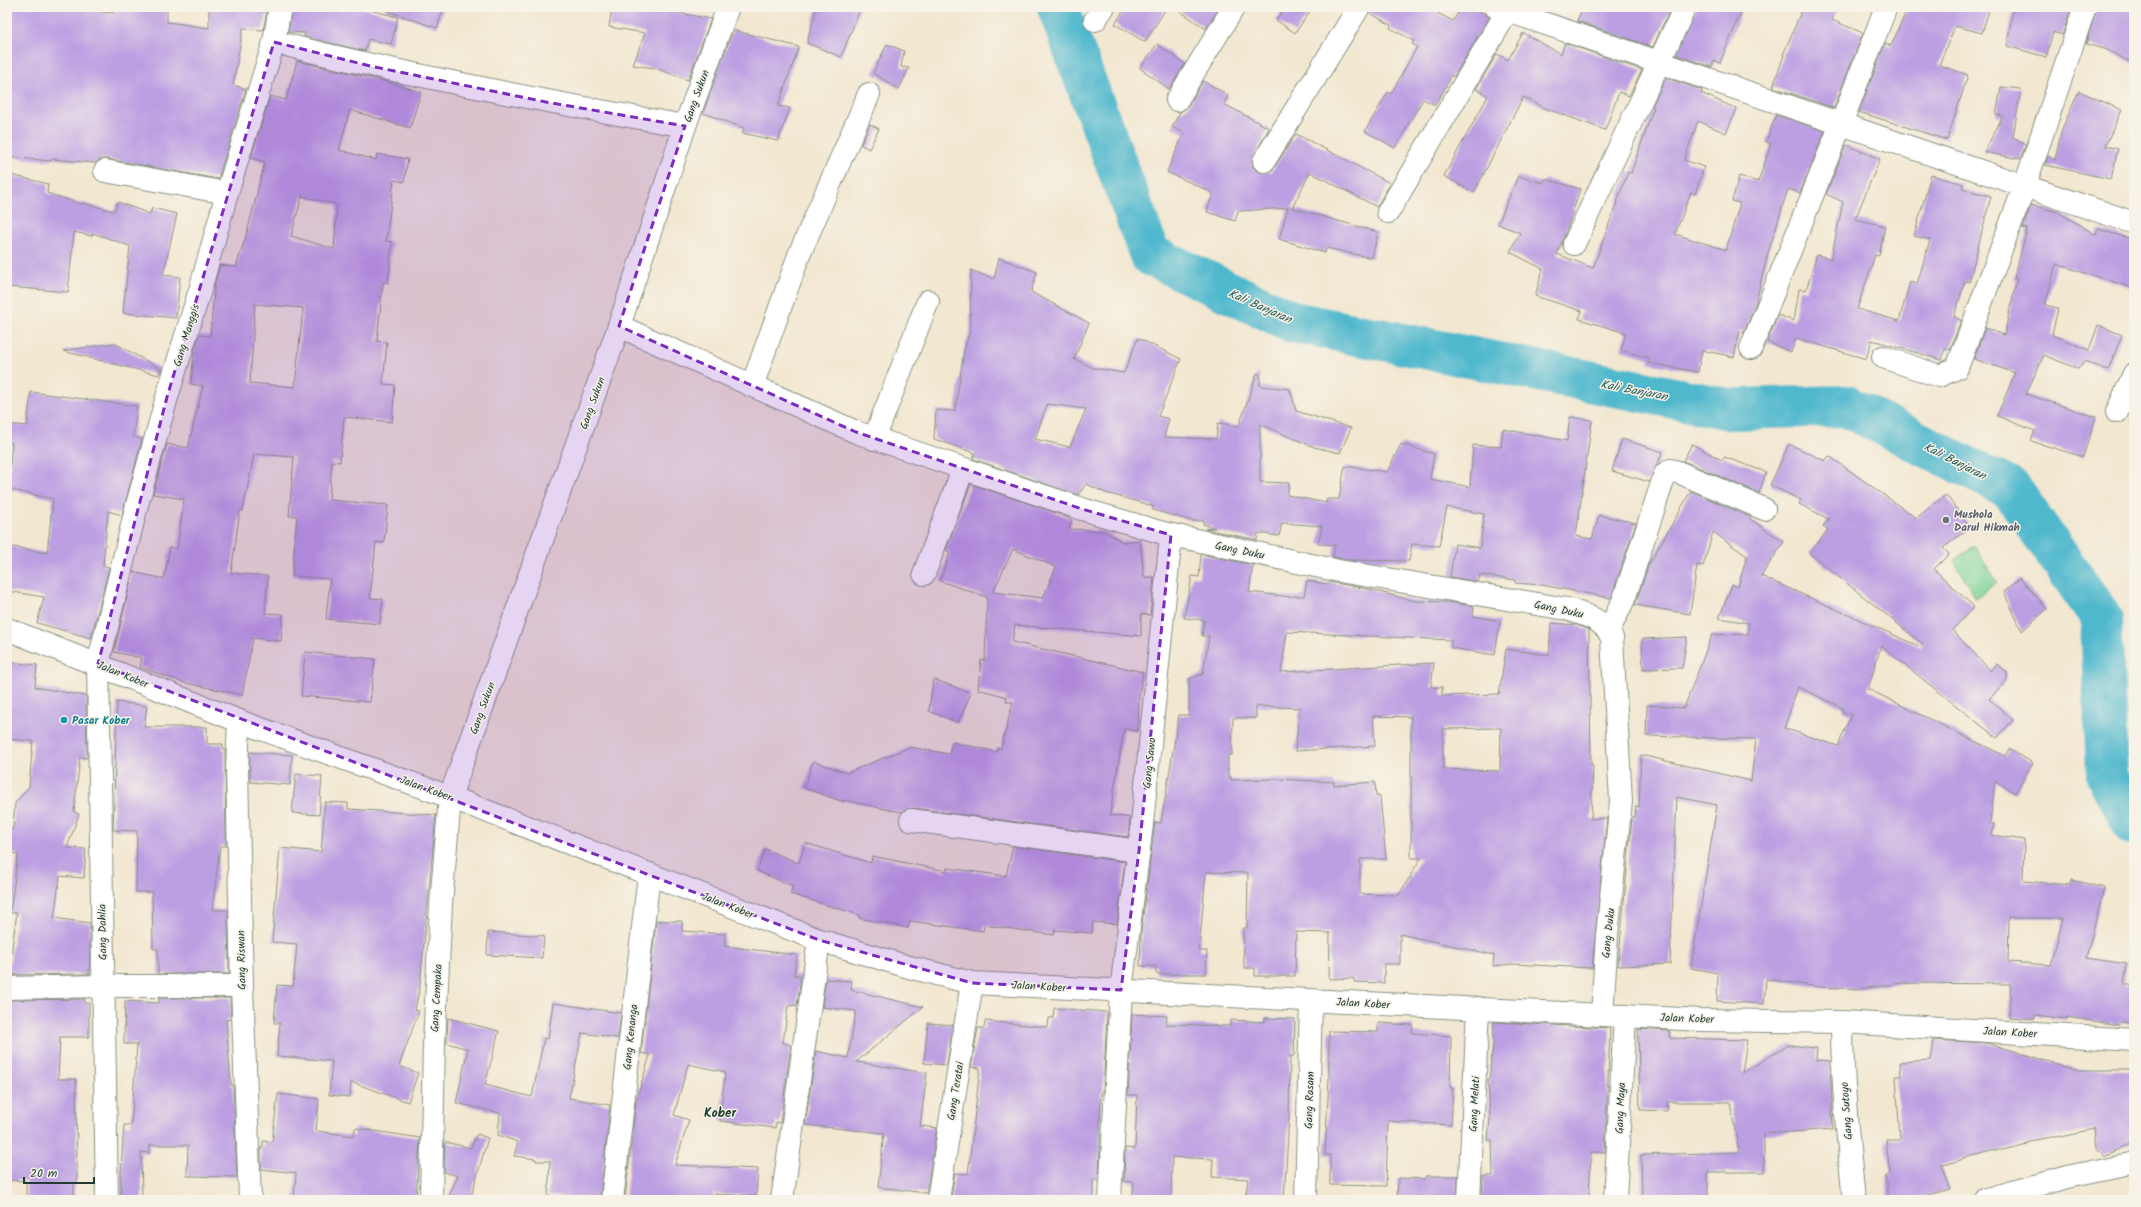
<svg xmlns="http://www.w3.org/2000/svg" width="2141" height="1207" font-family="Kalam,sans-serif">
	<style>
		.green { fill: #80d497; stroke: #508866 }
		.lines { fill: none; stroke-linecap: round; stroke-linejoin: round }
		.river { stroke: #4fb8cd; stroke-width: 42 }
		.building { fill: #bc9fe2; fill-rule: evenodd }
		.minor-casing { stroke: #889282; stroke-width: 24 }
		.minor { stroke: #fff; stroke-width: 22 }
		.marked { fill: #7b2cbf; fill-opacity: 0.2; stroke: #7b2cbf; stroke-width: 3; stroke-dasharray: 8 5; stroke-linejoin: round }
		.worship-dot { fill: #6b7280; stroke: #f7f3e8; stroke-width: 1.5 }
		.culture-dot { fill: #0f9aa8; stroke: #f7f3e8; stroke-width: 1.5 }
		.labels { text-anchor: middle; stroke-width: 3; stroke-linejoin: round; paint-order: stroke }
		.street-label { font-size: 11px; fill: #1f3d34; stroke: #f7f3e8 }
		.worship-label { font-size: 11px; font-weight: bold; fill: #5b616d; stroke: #f7f3e8; text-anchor: start }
		.culture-label { font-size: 11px; font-weight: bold; fill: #0d838f; stroke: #f7f3e8; text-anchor: start }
		.water-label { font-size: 12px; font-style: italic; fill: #2b5c5a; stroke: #f7f3e8 }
		.quarter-label { font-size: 13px; font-weight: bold; fill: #1f3d34; stroke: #f7f3e8 }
	</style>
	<rect width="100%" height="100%" fill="#f7f3e8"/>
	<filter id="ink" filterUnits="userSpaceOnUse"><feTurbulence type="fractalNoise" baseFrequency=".025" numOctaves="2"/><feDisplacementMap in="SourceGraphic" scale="8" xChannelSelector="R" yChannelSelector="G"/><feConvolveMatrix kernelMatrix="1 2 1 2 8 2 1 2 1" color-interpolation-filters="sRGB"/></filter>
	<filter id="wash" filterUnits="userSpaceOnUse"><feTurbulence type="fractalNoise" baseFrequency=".012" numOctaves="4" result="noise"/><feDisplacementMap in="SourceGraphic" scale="16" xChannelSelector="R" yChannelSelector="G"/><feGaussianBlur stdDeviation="0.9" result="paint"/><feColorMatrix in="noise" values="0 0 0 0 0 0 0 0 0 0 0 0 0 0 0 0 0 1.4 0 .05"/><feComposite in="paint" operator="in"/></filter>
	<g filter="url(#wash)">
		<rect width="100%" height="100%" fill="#f2e7d0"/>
		<path class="green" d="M1974,546L1997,582L1976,598L1954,561Z"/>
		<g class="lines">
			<path class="river" d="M1058,7L1150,255L1293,322L1729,409L1846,406L2011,489L2101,617L2107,776L2134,825"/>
		</g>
		<g id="blocks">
			<g class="building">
				<path d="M7,7H58L113,13L114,7H167V22L209,28V7H255V10L267,12L263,30L243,28L233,85L246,89L218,179L107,159H100L95,163L52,159L51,161L7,157Z"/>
				<path d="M292,7H358L398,17L391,44L368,39L365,51L304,37L305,33L288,32Z"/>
				<path d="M385,7H444L437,28L385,10Z"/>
				<path d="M612,7H647L711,19L688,80L655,68L633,65L645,33L609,27Z"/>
				<path d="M817,7H861L841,57L807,43Z"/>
				<path d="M1126,7H1167L1145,42L1115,24Z"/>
				<path d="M1174,7H1219L1206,29Z"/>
				<path d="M1285,7H1313L1295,33L1276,20Z"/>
				<path d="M1371,7H1426L1453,21L1461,7H1473L1489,17L1454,77L1452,75L1435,105L1423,99L1395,148L1365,131L1388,92L1391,94L1417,47L1412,44L1414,41L1390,28L1391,25L1370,13Z"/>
				<path d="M1583,7H1671L1653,47L1577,21Z"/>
				<path d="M1697,7H1743L1720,63L1714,61L1712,67L1676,55Z"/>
				<path d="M1803,7H1837L1832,20L1863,33L1834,108L1773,87L1784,55H1783Z"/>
				<path d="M1908,7H1990L1982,33L1955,26L1939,65L1968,75L1947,140L1859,112L1885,43L1891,46Z"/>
				<path d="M2013,7H2072L2062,35L2053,32L2046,57L2007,46Z"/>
				<path d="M2097,7H2134V64L2105,49L2086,44Z"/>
				<path d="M733,30L799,47L778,106L790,108L778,141L742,133L744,128L703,113Z"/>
				<path d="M1523,33L1561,54L1565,43L1642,70L1629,96L1619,92L1605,130L1545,108L1523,97L1474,193L1444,176L1488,96L1476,89L1497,54L1508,60Z"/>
				<path d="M887,44L904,51L901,67L909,68L899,89L873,73Z"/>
				<path d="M1157,44L1185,64L1169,89L1140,68Z"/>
				<path d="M297,61L388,82L421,92L410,128L350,110L339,150L376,160L377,154L408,159L404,182L394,180L386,241L392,242L388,283L383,282L377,341L387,342L383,384L395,385L392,422L344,417L340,462L332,461L329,500L388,505L384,543L376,542L370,598L383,599L380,624L326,619L330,579L292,576L297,516H289L294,457L254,454L243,511L240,510L231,573L268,576L265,613L283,614L281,641L253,638L242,695L182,682L140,667L142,658L114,652L133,572L164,579L170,547L177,549L184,499L153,494L167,444L188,448L203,386L191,384L194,351L199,335L210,336L215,281L220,265L236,267L248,229L265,162L251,158L270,96L286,100ZM302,196L337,205L334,249L291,236ZM255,304L303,308L295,387L250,383Z"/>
				<path d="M1666,78L1702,90L1701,93L1737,109L1726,133L1698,121L1684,160L1704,167L1695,194L1691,192L1675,234L1726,250L1740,203L1732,201L1739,176L1758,182L1771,144L1766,142L1776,115L1825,131L1800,193L1788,189L1768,253L1755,305L1744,333L1740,331L1734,357L1702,350L1698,372L1648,363L1649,358L1621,350L1626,333L1579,319L1582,311L1535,296L1543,269L1510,252L1520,233L1498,224L1518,176L1543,183L1545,179L1580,189L1571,218L1557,254L1593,268L1628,172L1631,173L1654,107L1652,106Z"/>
				<path d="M1203,81L1228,95L1224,104L1269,128L1252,160L1253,167L1258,172H1270L1274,168L1296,134L1390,183L1377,207L1310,172L1292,208L1378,232L1372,258L1326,248L1325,253L1279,239L1288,208L1238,211L1235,221L1207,212L1213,193L1167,172L1184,133L1172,127L1180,112L1188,107Z"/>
				<path d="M2001,87L2021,89L2013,137L2026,144L2020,159L1984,152L2003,116L1996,115Z"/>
				<path d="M2079,91L2122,110L2105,146L2118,149L2111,179L2045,165L2048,156L2055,160L2062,129Z"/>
				<path d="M870,124L879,129L869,149L861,145Z"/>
				<path d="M1846,145L1880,159L1855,219L1885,226L1879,256L1875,255L1857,309L1899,321L1910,282L1917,284L1930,240L1914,236L1931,175L1963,184L1962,189L1991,196L1969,282L1965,281L1954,317L1961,320L1950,350L1945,348L1942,360L1872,340L1866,359L1796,338L1791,352L1767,342L1778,315L1794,321L1799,289L1806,290L1817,255L1831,259L1843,202L1826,194Z"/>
				<path d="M7,174L48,184L47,193L81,204L82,203L114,211L118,202L150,214L152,208L177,214L163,275L180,277L176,318L123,313L130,246L93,233L92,236L74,232L68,292L7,287Z"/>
				<path d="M2031,205L2058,212L2096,235L2098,229L2134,240V288L2056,264L2045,305L2058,308L2052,335L2089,350L2098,325L2122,335L2108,370L2084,361L2078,369L2044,355L2026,394L2096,417L2083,457L2031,441L2035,431L1997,416L2015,373L1974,359L1985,328L2004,335L2017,279H2014L2027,229L2023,228Z"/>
				<path d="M999,258L1037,272L1031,292L1089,323L1074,359L1093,368L1124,373L1138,338L1181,359L1158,416L1169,419L1164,437L1216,439L1218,423L1239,426L1257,373L1260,374V386L1290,389L1296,411L1351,428L1340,453L1314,447L1260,424V482L1289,483L1287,495L1326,503L1327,499H1339L1345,466L1387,472L1401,444L1434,454L1430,479L1470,487L1473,445L1501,447L1503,429L1567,441L1570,417L1592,420L1576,536L1592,539L1599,515L1636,523L1611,598L1542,585L1515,583V580L1480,575L1478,582L1450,577L1455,544L1480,548L1484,514L1447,507L1439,546L1412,544L1409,561L1348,560L1333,557L1335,545L1318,544L1322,526L1282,523L1279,536L1258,533L1257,540L1205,529L1215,528L1203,524L1204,521H1192L1153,510V506L1106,493L1086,484L1078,495L973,459L975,453L934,439L936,410L955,411L964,350L970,331L971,270L994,279ZM1047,404L1086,409L1070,447L1035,439Z"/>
				<path d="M114,343L161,369L159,375L63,351Z"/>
				<path d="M31,392L137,406L133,437L142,439L122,515L108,511L103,566L109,567L91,638L37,623L44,597L7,591V546L47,553L53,499L8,489L12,443L7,442V424L27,426Z"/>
				<path d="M1622,439L1663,452L1649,482L1612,471Z"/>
				<path d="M1692,444L1722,460L1724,457L1766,472L1759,493L1683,461Z"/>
				<path d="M1789,444L1825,461L1829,456L1916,518L1946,495L1970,527L1943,548L1949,554L1934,569L1974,607L1952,630L1991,671L1997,664L2007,672V680L1989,699L2013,720L1997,738L1881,646L1868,689L2005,756L2009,749L2033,763L2015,793L1995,781L1990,823L1994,824L1992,835L2024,840L2023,881L2071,885L2072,880L2104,888L2086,958L2127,964L2124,984L2134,986V1023L2119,1022V1025L2067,1017V1019L2035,1015V1019L2009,1017L2011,984L1902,983L1860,989L1819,987L1766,979L1764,1004L1717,1001L1718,973L1691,968L1717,805L1677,797L1670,964L1618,966L1632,817H1635L1636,806L1639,807L1641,755L1751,781L1756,739L1646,736L1647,705L1684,708L1712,635L1748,634L1749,623L1719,618L1732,585L1738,587L1747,556L1713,532L1703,566L1697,565L1690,614L1635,605L1649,564L1691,491L1750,517V519L1784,542L1761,576L1921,647L1923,644L1809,553L1828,530L1823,526L1829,519L1799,504L1801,500L1770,485ZM1798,687L1843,708L1842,711L1851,715L1838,746L1784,728ZM2009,918H2063L2051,965L2008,962Z"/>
				<path d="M971,484L1062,515L1072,520L1069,529L1104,531L1123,542L1140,540L1144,577H1154L1150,615L1141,614V636L1015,625L1012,642L1143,672L1139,696L1138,731L1124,729L1110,815L1130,818L1128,837L913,808L902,812L890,810L844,800V802L804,788L813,761L847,773L910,747L949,754L952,742L997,752V748H1001L1013,702H1006L1007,697L978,689L981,660L985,661L987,597L940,581L950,552L946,550ZM1013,549L1056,567L1043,598L993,592Z"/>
				<path d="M1201,554L1253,565L1249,592L1291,597L1292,596H1304L1307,581L1329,584L1330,582L1368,589L1415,601L1447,602L1474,606L1473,616L1500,621L1495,655L1451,648V640L1287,632L1281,672L1434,663L1431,687H1442V696L1499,694L1506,649L1549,655L1551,623L1577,625L1589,630L1591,765H1593L1591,819L1607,818L1592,968L1513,964L1493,966L1494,955L1400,934V964H1384V983L1354,982V978L1329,979L1330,933L1296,932L1295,976H1255V968H1244L1243,928H1247L1248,873L1206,872L1199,951H1207L1206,974H1156V966H1140L1141,933L1155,822L1161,823L1179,715H1189V679L1203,674L1209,636H1202L1204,620L1184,618L1192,576L1199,577ZM1256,706L1300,708L1295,751L1375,746L1373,716L1411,717V858H1421L1411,874V878H1409L1399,895L1360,894V859H1386L1380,796H1376L1375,782L1334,785V782L1276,779L1231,780V777H1228V755H1232L1233,718H1256ZM1501,728L1500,771L1443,769V729Z"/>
				<path d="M2020,578L2047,609L2022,631L2004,592Z"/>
				<path d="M1687,637L1682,668L1643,669L1642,639Z"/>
				<path d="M305,652L375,659L370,702L301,696Z"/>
				<path d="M7,662L37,665L35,687L86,696L87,758L80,757L74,812L79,814L67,848L86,849L84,878L60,876L54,918L90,923V960L89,974L8,975L17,913H10L18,854L7,853V829H13L15,803L29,787L33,741L7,739Z"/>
				<path d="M933,679L971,693L958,723L929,711Z"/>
				<path d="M117,702L147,706L144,727H207V744H223V750H225L226,846H220L212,910H228L229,974H158V949H153L152,892H136L137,831L113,830Z"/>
				<path d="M250,752L292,755L290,785L250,782Z"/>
				<path d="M296,774L322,776L319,815L292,813Z"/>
				<path d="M325,802L348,803V809L436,815L420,985L415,1010L419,1011L399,1066L418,1073L408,1102L351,1082L350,1097L329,1095L332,1061L277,1056L280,1023H274L277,985L293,986L297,944L272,942L280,848L321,852Z"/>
				<path d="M805,843L871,863L872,856L946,871L947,868L1006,876L1013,846L1125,862L1117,924L1093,922L1092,933L1055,930L1054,935L984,925L983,931L910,921L908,928L859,918L860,915L790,894L793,886L757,871L765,849L799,863Z"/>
				<path d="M656,921H682V931L725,934L724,946L797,955L794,975L801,976L797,1005L788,1006L783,1043L791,1045L780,1123L776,1122L775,1128L720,1121L725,1072L688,1064L674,1115L689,1120L675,1165L758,1169L756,1196L714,1194L713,1200H625L636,1101L650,1055L641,1053Z"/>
				<path d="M488,932L544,936L542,958L487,955Z"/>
				<path d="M826,979L852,981L851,990L923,1007L856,1062L927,1073L920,1126L937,1128L926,1193L878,1187L884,1133L805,1125L816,1051L848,1058L856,1011L822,1007Z"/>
				<path d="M159,998H230L231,1019L226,1020L231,1085H233L237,1177L187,1176L188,1145H150L149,1153L141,1152L142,1200H121V1170L124,1125H131L137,1044H124L125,1001L159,1003Z"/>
				<path d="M85,999L84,1003H89V1037H60L58,1079H76L77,1182H74V1200H26V1181L7,1180V1000Z"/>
				<path d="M553,1003L621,1013L618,1038L582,1033L569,1098L610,1105L600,1199L548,1196L550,1161H536V1159L514,1156L518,1142L498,1135L500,1113L456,1103L468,1049L447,1043L448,1018L499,1031L485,1085L532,1097L544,1038L548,1039Z"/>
				<path d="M1054,1008L1107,1012L1103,1093H1101L1099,1180L1093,1179V1200H952L951,1195L955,1173L968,1174L980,1068L971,1067L978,1028H984L985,1021L1048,1027L1049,1018H1053Z"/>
				<path d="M1132,1014L1167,1016L1166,1024L1230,1026L1231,1020L1265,1022V1018L1295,1019L1294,1056H1290L1289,1117L1284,1200H1245L1248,1179L1212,1177L1213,1159L1172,1157L1171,1200H1132L1134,1182L1124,1181L1125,1148L1135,1149L1137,1095H1128Z"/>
				<path d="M1494,1022L1610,1028L1605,1152H1591L1589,1200H1482L1483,1176H1493L1492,1140H1488L1490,1118L1488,1080H1489L1493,1046Z"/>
				<path d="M928,1023L953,1025L947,1065L924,1063Z"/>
				<path d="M1378,1023L1413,1025L1412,1033L1451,1036L1450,1088H1453L1451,1125L1388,1121L1386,1186L1330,1185V1155H1325L1329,1077V1031L1378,1032Z"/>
				<path d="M1638,1029L1670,1031V1038L1747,1040L1742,1073L1789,1045L1817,1048L1816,1060L1830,1061L1833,1129L1764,1134V1172H1708V1200H1642L1641,1155L1739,1152L1730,1102H1667V1111L1640,1110Z"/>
				<path d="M1934,1040L1987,1043L2078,1070H2134V1143L2104,1155L2097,1148L2095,1129L2022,1144L1941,1165L1950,1190L1912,1200H1889L1886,1176L1890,1174L1886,1140H1900L1896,1076H1901L1900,1062L1931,1060Z"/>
				<path d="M278,1094L319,1099L316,1131L354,1136L355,1128L420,1138L416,1200H294L296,1173L261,1169V1147H263V1141L272,1142Z"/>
				<path d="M477,1134L488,1138L470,1200H447L458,1176L444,1172L445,1142L471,1148Z"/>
				<path d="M1426,1176H1458L1457,1200H1397L1398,1178L1426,1179Z"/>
			</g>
		</g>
	</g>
	<g filter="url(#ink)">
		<use href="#blocks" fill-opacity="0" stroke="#889282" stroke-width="1"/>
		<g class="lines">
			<defs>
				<g id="minor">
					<path d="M1496,7L2134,223"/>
					<path d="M1095,20L1104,7"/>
					<path d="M274,42C410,76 547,102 685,126"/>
					<path d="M1177,100L1234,7"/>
					<path d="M1264,161L1359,7"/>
					<path d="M105,171L227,193"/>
					<path d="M1388,212L1510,7"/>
					<path d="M1574,244L1685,7"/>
					<path d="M619,326L856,432L1082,509L1163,533L1339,571L1567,609C1585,615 1604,619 1612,638L1621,801L1607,935L1602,1015"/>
					<path d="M1751,348L1841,124L1886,7"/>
					<path d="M1883,357L1939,376L1957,368L2025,185L2085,7"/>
					<path d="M752,386L799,255L869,94"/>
					<path d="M2117,412L2134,374"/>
					<path d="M874,439L928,301"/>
					<path d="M924,574L963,469"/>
					<path d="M7,629L239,721L450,797L819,940L909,967L972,983L1602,1015L1702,1020L1842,1022L2134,1040"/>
					<path d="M1609,630L1624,599L1665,474L1670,470L1678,472L1764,509"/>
					<path d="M239,721L237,770L242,986L250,1200"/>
					<path d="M911,820L1139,851"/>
					<path d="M7,988L102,986H242"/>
					<path d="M1842,1022C1842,1081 1848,1141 1854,1200"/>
					<path d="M107,1200L98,664L137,505L167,397L200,290L227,193L274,42L280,7"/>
					<path d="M431,1200L434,1043L441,905L450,797L619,326L685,126L728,7"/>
					<path d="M612,1200L649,874"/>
					<path d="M782,1200L819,940"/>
					<path d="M938,1200L972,983"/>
					<path d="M1110,1200L1121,990L1142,824L1171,535"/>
					<path d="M1306,1200L1311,1000"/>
					<path d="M1469,1200L1478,1008"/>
					<path d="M1615,1200L1625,1016"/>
					<path d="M1984,1200L2067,1177L2130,1164L2134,1166"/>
				</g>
			</defs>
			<use href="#minor" class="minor-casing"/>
			<use href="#minor" class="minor"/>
		</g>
	</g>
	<path class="marked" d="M274,42L370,66L546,102L685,126L619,326L856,432L1082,509L1171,535L1139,851L1121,990L972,983L819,940L98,664L167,397Z"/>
	<circle class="worship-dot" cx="1946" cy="520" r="4"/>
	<circle class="culture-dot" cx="64" cy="720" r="4"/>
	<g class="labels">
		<g class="street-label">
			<text transform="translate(696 96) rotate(-70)" y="4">Gang Sukun</text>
			<text transform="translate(186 335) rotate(-73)" y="4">Gang Manggis</text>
			<text transform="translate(592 403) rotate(-70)" y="4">Gang Sukun</text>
			<text transform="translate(1240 550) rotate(12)" y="4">Gang Duku</text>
			<text transform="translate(1559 609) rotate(12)" y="4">Gang Duku</text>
			<text transform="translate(123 674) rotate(22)" y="4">Jalan Kober</text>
			<text transform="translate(482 708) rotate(-70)" y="4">Gang Sukun</text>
			<text transform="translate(1149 763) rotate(-84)" y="4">Gang Sawo</text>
			<text transform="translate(426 788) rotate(20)" y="4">Jalan Kober</text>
			<text transform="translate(728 905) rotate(21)" y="4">Jalan Kober</text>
			<text transform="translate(102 932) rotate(-91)" y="4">Gang Dahlia</text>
			<text transform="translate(1608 933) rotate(-84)" y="4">Gang Duku</text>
			<text transform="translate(241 960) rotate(-91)" y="4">Gang Riswan</text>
			<text transform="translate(1039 986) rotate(3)" y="4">Jalan Kober</text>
			<text transform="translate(436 998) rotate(-87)" y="4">Gang Cempaka</text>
			<text transform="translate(1363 1003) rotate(3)" y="4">Jalan Kober</text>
			<text transform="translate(1687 1018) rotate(2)" y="4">Jalan Kober</text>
			<text transform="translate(2010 1032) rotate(3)" y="4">Jalan Kober</text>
			<text transform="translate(630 1037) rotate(-84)" y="4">Gang Kenanga</text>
			<text transform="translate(955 1091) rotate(-81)" y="4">Gang Teratai</text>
			<text transform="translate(1309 1100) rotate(-88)" y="4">Gang Rasam</text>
			<text transform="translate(1474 1104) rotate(-87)" y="4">Gang Melati</text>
			<text transform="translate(1620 1108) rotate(-87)" y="4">Gang Maya</text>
			<text transform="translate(1846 1111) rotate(-94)" y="4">Gang Sutoyo</text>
		</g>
		<g class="worship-label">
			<text x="1954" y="518">Mushola<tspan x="1954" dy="13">Darul Hikmah</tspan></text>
		</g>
		<g class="culture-label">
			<text x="72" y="724">Pasar Kober</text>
		</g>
		<g class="water-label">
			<text transform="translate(1260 306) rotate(24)" y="4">Kali Banjaran</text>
			<text transform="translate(1634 390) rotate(11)" y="4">Kali Banjaran</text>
			<text transform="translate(1955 461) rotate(27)" y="4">Kali Banjaran</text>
		</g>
		<g class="quarter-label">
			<text x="720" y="1117">Kober</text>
		</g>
	</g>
	<rect width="2141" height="1207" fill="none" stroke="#f7f3e8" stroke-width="24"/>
	<path d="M24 1177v6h70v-6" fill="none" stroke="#1f3d34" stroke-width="2"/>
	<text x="30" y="1177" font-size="12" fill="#1f3d34" stroke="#f7f3e8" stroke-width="3" paint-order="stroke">20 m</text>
</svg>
